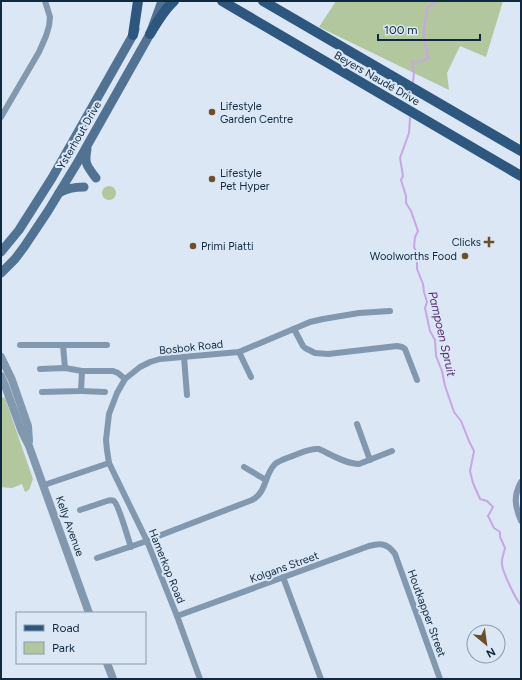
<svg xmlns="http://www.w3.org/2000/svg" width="522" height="680" font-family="Figtree,sans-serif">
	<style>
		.green { fill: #b2c79d }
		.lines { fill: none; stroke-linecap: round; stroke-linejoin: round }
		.stream { stroke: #c8a6e4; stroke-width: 2 }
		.minor { stroke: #8298af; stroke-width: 6 }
		.tertiary { stroke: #8298af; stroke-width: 8 }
		.secondary { stroke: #517293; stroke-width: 9 }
		.primary { stroke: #2e577f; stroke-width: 10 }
		.poi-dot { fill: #6f4e25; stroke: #dbe7f4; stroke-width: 1.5 }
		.labels { text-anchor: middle; stroke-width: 4; stroke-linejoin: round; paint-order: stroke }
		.street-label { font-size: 11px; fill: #0f2941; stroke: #dbe7f4 }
		.poi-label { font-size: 11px; fill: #0f2941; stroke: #dbe7f4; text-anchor: start }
		.water-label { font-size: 12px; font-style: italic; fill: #572c75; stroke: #dbe7f4 }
	</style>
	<rect width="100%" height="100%" fill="#dbe7f4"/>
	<g class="green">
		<path d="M336,1H503L486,57L460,46L447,73L449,90L319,27Z"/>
		<circle cx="109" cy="193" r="7"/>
		<path d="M1,397L5,398L33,479L29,490L25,492L22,484L12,488L1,487Z"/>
	</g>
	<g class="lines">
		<g class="stream">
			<path d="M413,82L414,72L412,62L422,61L428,58C427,49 424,42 424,33C424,24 427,16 427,8L437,1"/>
			<path d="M410,118L409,133L400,158L403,176L401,180L406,196V203L411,211L418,231L415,237L414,247L417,254V269L423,284L424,292L427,302L425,308L430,331L435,340L436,356L442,371L445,386L454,412L461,421L469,441L474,451L470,471L473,483L480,499L487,501L493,507L488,516L494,528L500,532V537L505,548C504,553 501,559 502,564C502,571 516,600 521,605"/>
		</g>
		<g class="minor">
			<path d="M1,117L39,52L46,36L49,26L50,17L45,1"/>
			<path d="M294,329L303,346L305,348L315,353L328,354L397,346L402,347L405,349L417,380"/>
			<path d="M20,345H63"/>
			<path d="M239,352L251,377"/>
			<path d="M184,357L187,395"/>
			<path d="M65,368L63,345H107"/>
			<path d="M40,369L65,368L82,371H113L118,373L125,379"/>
			<path d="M81,391L105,392"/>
			<path d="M42,392L81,391L82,371"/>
			<path d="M357,424L370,460"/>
			<path d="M244,467L266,480"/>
			<path d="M521,482C513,497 515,506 521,521"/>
			<path d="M44,485L109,463"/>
			<path d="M80,510L107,501C110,500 112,500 114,501C119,505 128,539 131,547"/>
			<path d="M97,558L147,541L156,537L252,500C267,492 264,475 275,464C280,460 288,458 295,455C303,452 310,448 319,449C330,454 346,464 359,464L392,451"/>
			<path d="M283,577L321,679"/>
			<path d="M177,616L369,546C381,543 387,543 395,554L440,679"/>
			<path d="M200,679L177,616L147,541L109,463L107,450L106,440L109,414L117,393L125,379L140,367L150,362L160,359L239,352L310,322L323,319L359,313L390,311"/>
		</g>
		<g class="tertiary">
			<path d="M1,357L12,380L28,426L29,441"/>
			<path d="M1,376L4,383L22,432L29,446L89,613"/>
			<path d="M107,663L113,679"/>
		</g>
		<g class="secondary">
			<path d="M87,149C84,164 87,166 96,178"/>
			<path d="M59,193C67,188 74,187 84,187"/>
			<path d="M1,252L19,230L52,178L133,35L135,29"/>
			<path d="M1,273L15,259L24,247L48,211L79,160L150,34L162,1"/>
		</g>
		<g class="primary">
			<path d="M222,1L521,176"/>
			<path d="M263,1L521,151"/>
			<path d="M150,34C157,22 164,10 174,1"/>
			<path d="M133,35L138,1"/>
		</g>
	</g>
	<g class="poi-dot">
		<circle cx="212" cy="112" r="4"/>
		<circle cx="212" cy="179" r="4"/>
		<path d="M487 236h4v4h4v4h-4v4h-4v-4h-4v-4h4z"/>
		<circle cx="193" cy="246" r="4"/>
		<circle cx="465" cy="256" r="4"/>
	</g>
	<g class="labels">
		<g class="street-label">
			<text transform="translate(377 78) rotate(30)" y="4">Beyers Naudé Drive</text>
			<text transform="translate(79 135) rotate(-60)" y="4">Ysterhout Drive</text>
			<text transform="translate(191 347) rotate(-6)" y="4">Bosbok Road</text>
			<text transform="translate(70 526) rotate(70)" y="4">Kelly Avenue</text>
			<text transform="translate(167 566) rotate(68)" y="4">Hamerkop Road</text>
			<text transform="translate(284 567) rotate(-20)" y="4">Kolgans Street</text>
			<text transform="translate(427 613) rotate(70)" y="4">Houtkapper Street</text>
		</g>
		<g class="poi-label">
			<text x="220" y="110">Lifestyle<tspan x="220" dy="13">Garden Centre</tspan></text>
			<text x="220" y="177">Lifestyle<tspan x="220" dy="13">Pet Hyper</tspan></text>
			<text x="481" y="246" text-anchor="end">Clicks</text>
			<text x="201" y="250">Primi Piatti</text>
			<text x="457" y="260" text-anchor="end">Woolworths Food</text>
		</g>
		<g class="water-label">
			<text transform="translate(442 334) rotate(77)" y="4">Pampoen Spruit</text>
		</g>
	</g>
	<rect width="522" height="680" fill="none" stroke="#0f2941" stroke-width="4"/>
	<rect x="16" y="612" width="130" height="52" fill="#dbe7f4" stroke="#899bac"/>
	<rect x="24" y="625" width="20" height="6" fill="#2e577f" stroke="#899bac"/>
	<text x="52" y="632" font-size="12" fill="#0f2941">Road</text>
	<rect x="24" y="642" width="20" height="12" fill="#b2c79d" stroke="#899bac"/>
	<text x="52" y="652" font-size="12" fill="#0f2941">Park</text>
	<g transform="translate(486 644) rotate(151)"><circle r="19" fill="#dbe7f4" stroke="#899bac"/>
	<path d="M0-3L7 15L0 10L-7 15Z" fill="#6f4e25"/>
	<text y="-6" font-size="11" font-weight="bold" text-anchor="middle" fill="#0f2941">N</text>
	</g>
	<path d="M378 34v6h102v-6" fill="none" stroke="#0f2941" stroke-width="2"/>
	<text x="384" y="34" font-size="12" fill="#0f2941" stroke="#dbe7f4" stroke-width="3" paint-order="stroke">100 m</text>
</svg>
